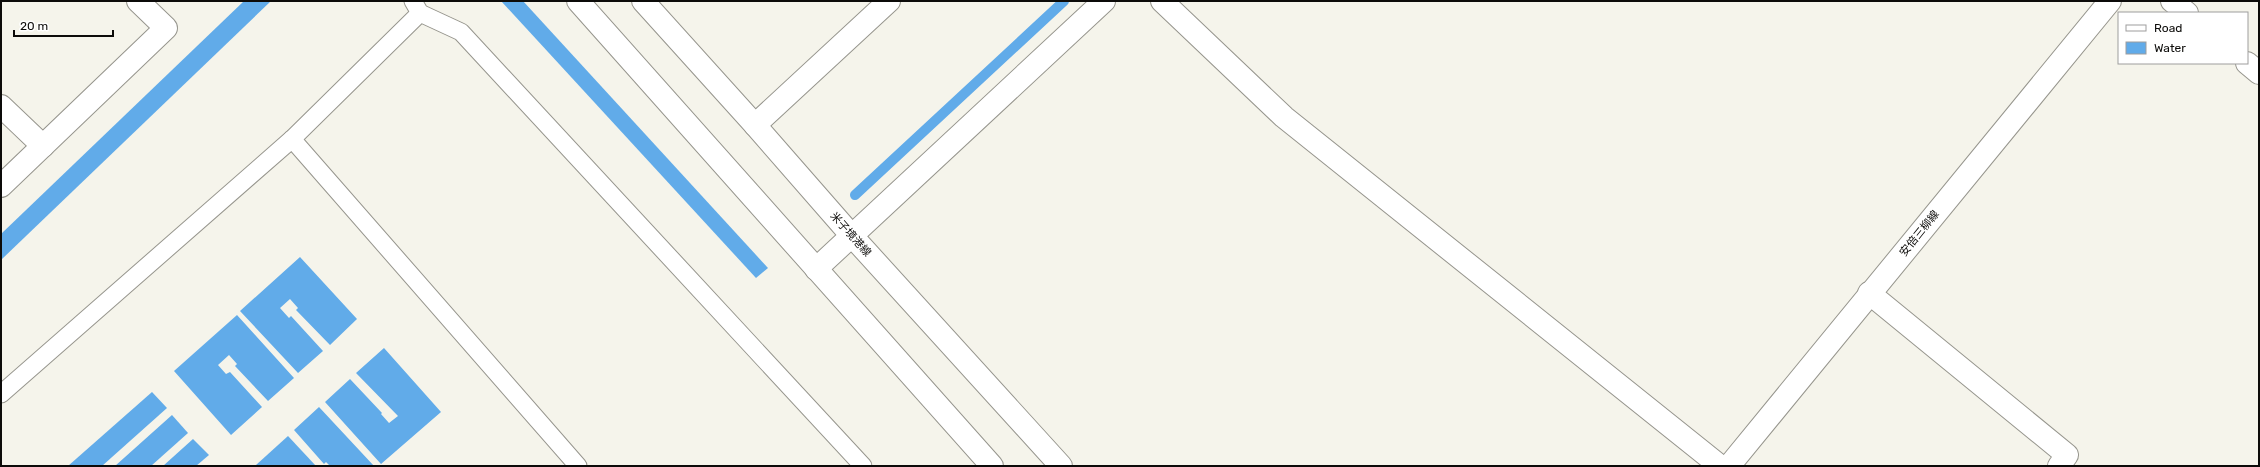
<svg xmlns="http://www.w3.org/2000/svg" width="2260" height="467" font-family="Rubik,'Noto Sans JP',sans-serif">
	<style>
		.water { fill: #61abe9 }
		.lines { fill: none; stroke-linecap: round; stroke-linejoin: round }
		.stream { stroke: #61abe9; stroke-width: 10 }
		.service-casing { stroke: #96958d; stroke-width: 19 }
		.minor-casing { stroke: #96958d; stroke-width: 24 }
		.tertiary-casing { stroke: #96958d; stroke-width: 24 }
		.primary-casing { stroke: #96958d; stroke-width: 24 }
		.service { stroke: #fff; stroke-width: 17 }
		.minor { stroke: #fff; stroke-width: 22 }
		.tertiary { stroke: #fff; stroke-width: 22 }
		.primary { stroke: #fff; stroke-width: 22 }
		.labels { text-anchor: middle; stroke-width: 3; stroke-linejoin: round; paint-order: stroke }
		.street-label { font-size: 11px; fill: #0c0b09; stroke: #fff }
	</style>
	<rect width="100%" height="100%" fill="#f5f4eb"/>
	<g class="water">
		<path d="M244,1H271L1,260V234Z"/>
		<path d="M501,1H523L768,268L756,278Z"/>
		<path d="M300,257L357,319L330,345L296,310L298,308L290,299L280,308L289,318L291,316L323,351L298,373L240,311Z"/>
		<path d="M237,315L294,378L268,401L235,366L237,364L229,355L218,365L226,374L230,372L262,407L231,435L174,371Z"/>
		<path d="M384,348L441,412L381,464L325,402L350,379L382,413L381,414L389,423L398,416L356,373Z"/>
		<path d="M152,392L167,408L102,466H68Z"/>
		<path d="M319,407L374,466H330L326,462L324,464L294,430Z"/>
		<path d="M172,415L188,433L151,466H115Z"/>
		<path d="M288,436L316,466H257L256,465Z"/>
		<path d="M193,439L209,455L196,466H163Z"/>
	</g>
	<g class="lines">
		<path class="stream" d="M855,195L1064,1"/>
		<defs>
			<g id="service">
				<path d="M413,1L420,13L461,32L863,466"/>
				<path d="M292,139L578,466"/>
				<path d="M1,394L292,139L420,13"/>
			</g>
			<g id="minor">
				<path d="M1162,1L1284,117L1720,466"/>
				<path d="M2172,1L2187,13"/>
				<path d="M2247,63L2259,73"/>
				<path d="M1,106L43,146"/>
				<path d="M755,125L889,1"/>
				<path d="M1,186L166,28L138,1"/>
				<path d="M816,269L1104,1"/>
				<path d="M1869,293L2067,455L2059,466"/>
			</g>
			<path id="tertiary" d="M1729,466L2110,1"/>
			<g id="primary">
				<path d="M578,1L992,466"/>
				<path d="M643,1L755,125L852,236L1061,466"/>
			</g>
		</defs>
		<use href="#service" class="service-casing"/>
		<use href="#minor" class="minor-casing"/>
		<use href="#tertiary" class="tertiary-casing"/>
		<use href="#primary" class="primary-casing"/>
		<use href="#service" class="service"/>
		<use href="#minor" class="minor"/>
		<use href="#tertiary" class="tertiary"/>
		<use href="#primary" class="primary"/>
	</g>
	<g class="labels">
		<g class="street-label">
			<text transform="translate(1919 233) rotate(-51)" y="4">安倍三柳線</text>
			<text transform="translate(851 234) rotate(48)" y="4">米子境港線</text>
		</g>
	</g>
	<rect width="2260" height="467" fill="none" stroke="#0c0b09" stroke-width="4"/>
	<rect x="2118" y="12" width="130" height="52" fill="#ffffff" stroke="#9e9d9d"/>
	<rect x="2126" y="25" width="20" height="6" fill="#ffffff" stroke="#9e9d9d"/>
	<text x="2154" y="32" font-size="12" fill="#0c0b09">Road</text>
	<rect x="2126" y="42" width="20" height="12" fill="#61abe9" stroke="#9e9d9d"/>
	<text x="2154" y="52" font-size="12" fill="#0c0b09">Water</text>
	<path d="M14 30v6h99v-6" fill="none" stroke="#0c0b09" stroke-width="2"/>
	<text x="20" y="30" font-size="12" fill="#0c0b09" stroke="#ffffff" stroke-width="3" paint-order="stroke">20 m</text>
</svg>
